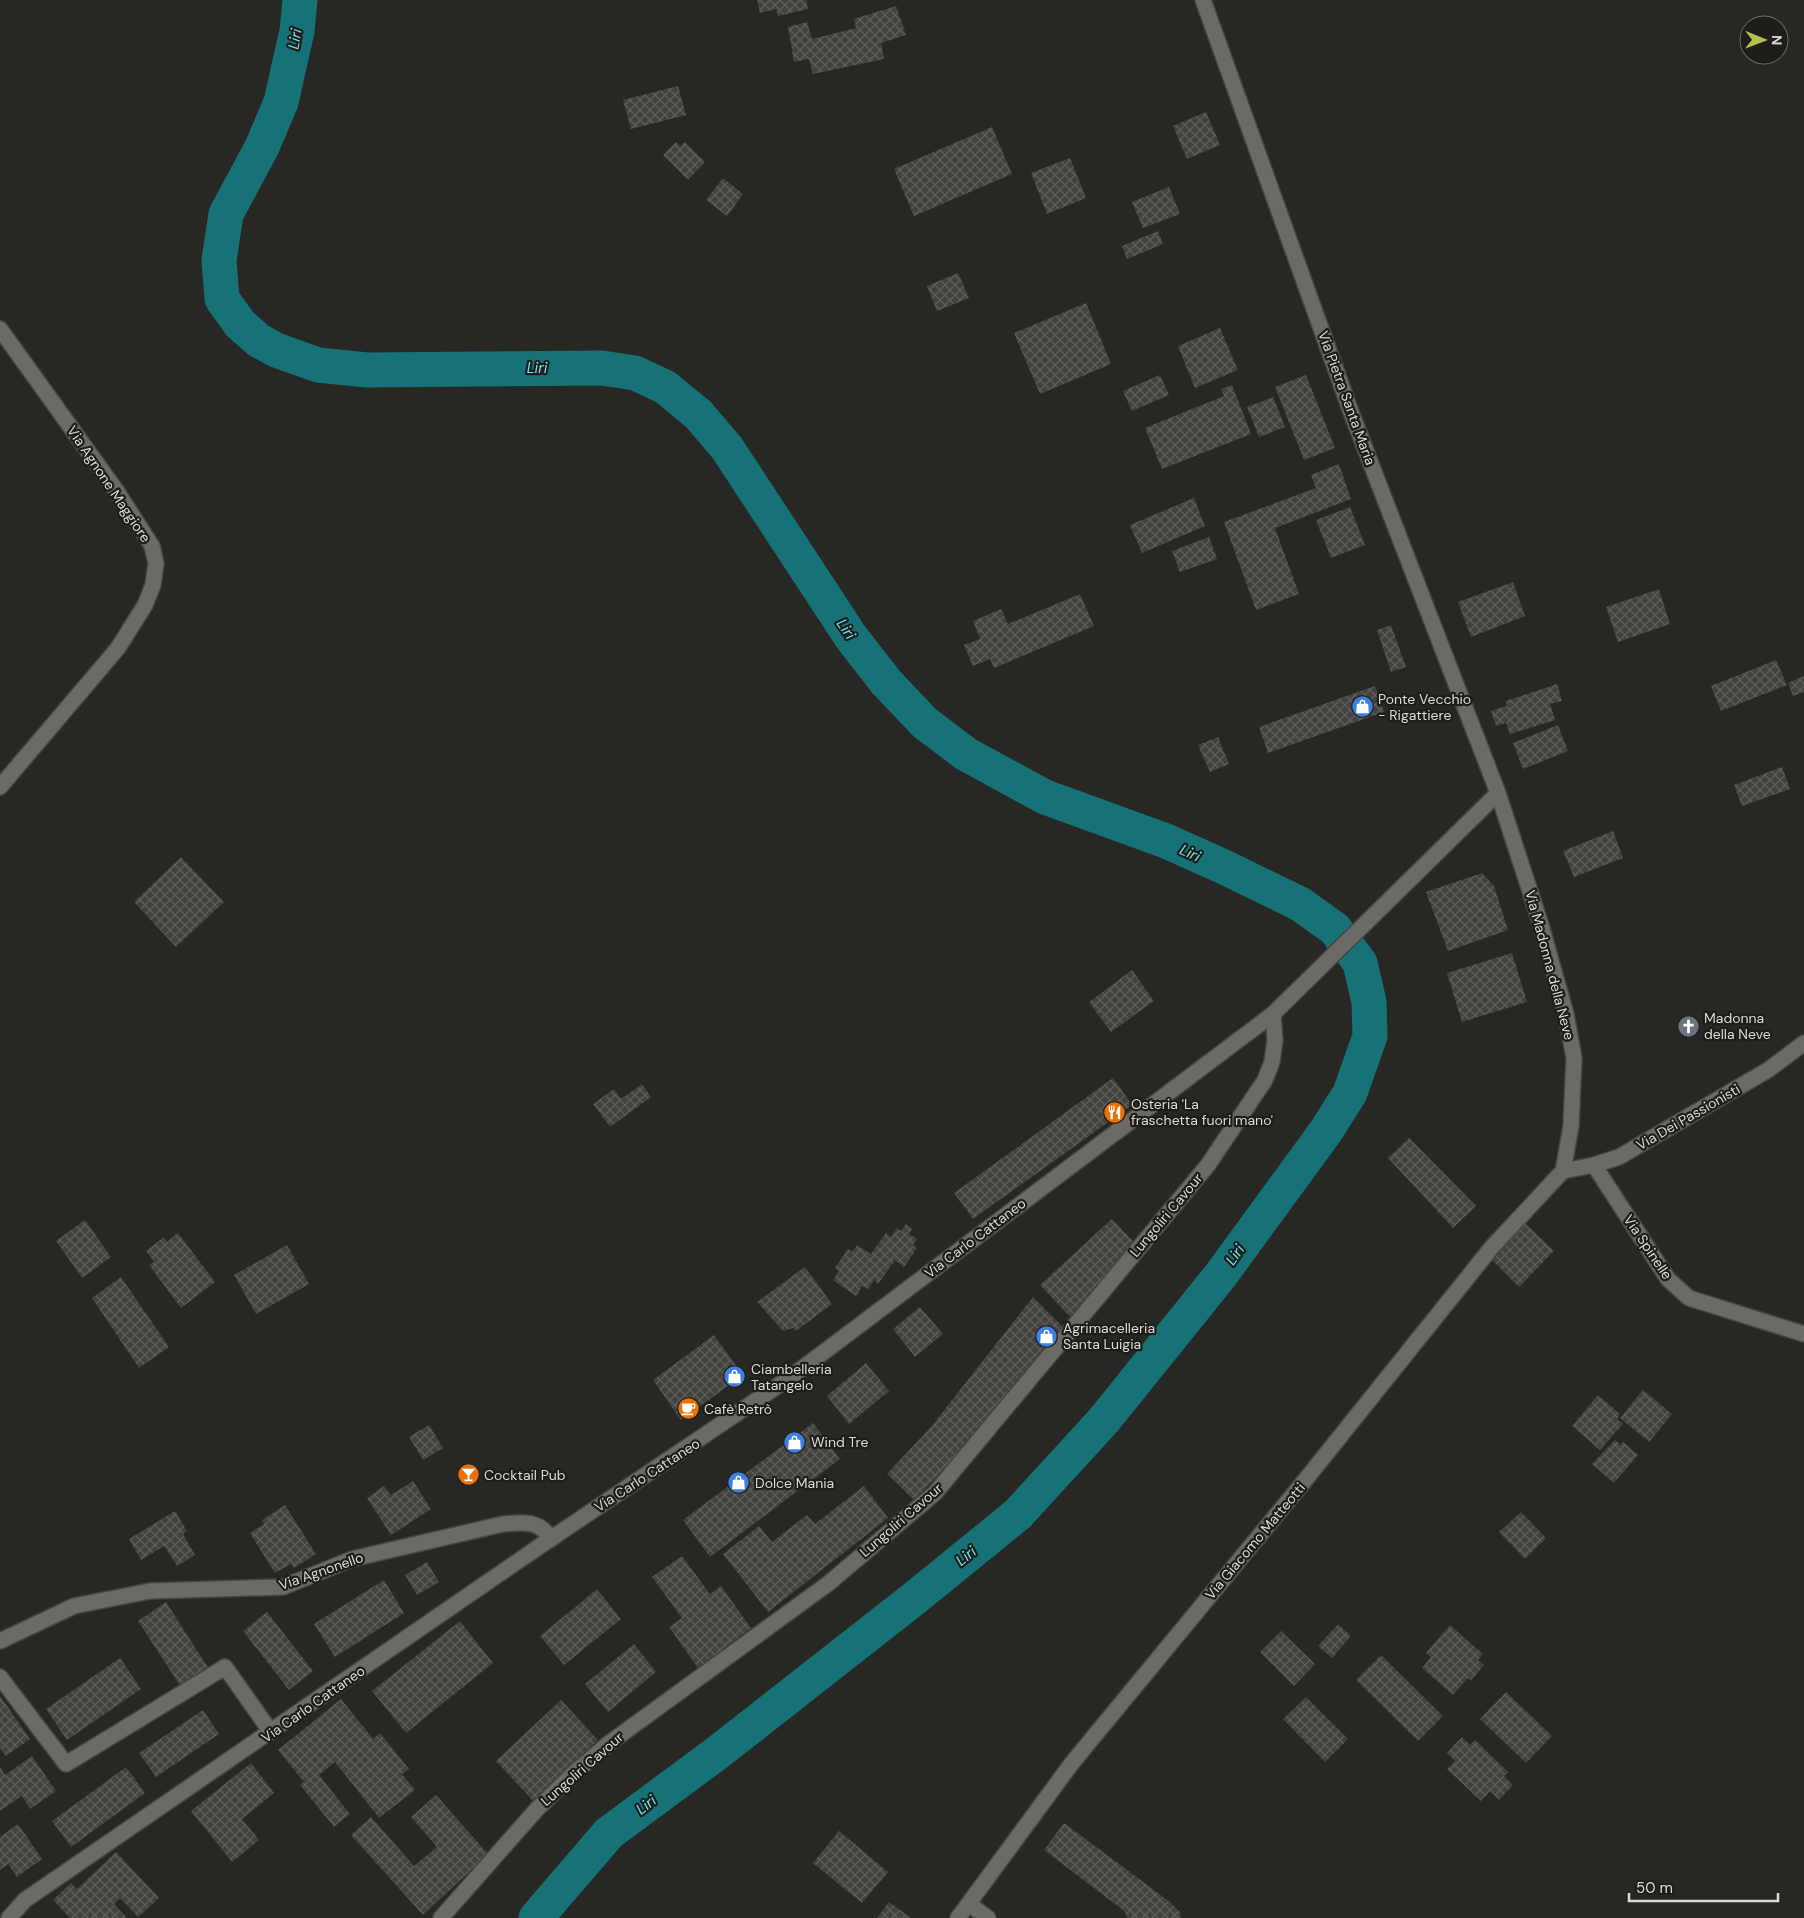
<svg xmlns="http://www.w3.org/2000/svg" width="1804" height="1918" font-family="'DM Sans',sans-serif">
	<style>
		.lines { fill: none; stroke-linecap: round; stroke-linejoin: round }
		.river { stroke: #167276; stroke-width: 35 }
		.building { fill: url(#building-cross-hatch) }
		.minor-casing { stroke: #454542; stroke-width: 18 }
		.minor { stroke: #6b6a66; stroke-width: 15 }
		.labels { text-anchor: middle; stroke-width: 4.5; stroke-linejoin: round; paint-order: stroke }
		.street-label { font-size: 14px; fill: #dbdad8; stroke: #1e1d1a }
		.poi-label { font-size: 14px; fill: #dbdad8; stroke: #1e1d1a; text-anchor: start }
		.water-label { font-size: 15px; font-style: italic; fill: #6de8ed; stroke: #1e1d1a }
	</style>
	<defs>
		<pattern id="building-cross-hatch" width="8" height="8" patternUnits="userSpaceOnUse" patternTransform="scale(1.25)"><rect width="8" height="8" fill="#43423f"/><path d="M0 0l8 8M0 8l8-8" fill="none" stroke="#5e5d5a"/></pattern>
	</defs>
	<rect width="100%" height="100%" fill="#272723"/>
	<g class="lines">
		<path class="river" d="M300,0L297,31L281,102L262,147L226,214L219,260L222,299L240,324L258,340L276,350L318,365L367,370L602,368L635,373L665,387L698,414L727,448L851,637L886,682L925,723L966,754L1045,797L1166,841L1224,867L1300,904L1335,929L1360,963L1369,1002L1370,1036L1350,1093L1326,1131L1220,1276L1104,1420L1018,1514L916,1597L717,1753L609,1833L536,1918"/>
	</g>
	<g class="building">
		<path d="M757,0H806L808,9L778,16L776,9L760,13Z"/>
		<path d="M896,6L906,35L881,43L884,59L813,74L809,59L794,62L788,27L807,22L812,39L856,28L854,19Z"/>
		<path d="M678,86L686,115L631,129L623,100Z"/>
		<path d="M1206,112L1220,145L1187,159L1173,126Z"/>
		<path d="M992,127L1012,174L914,216L894,169Z"/>
		<path d="M676,142L680,146L685,142L705,162L688,180L663,155Z"/>
		<path d="M1070,158L1086,198L1047,214L1031,173Z"/>
		<path d="M723,178L743,194L727,216L706,200Z"/>
		<path d="M1169,187L1180,214L1143,228L1132,202Z"/>
		<path d="M1158,231L1163,244L1127,259L1122,246Z"/>
		<path d="M958,273L969,298L937,311L927,286Z"/>
		<path d="M1086,303L1111,364L1040,394L1014,333Z"/>
		<path d="M1220,328L1238,370L1195,388L1178,346Z"/>
		<path d="M1160,375L1169,395L1132,411L1123,391Z"/>
		<path d="M1306,375L1335,448L1304,460L1275,387Z"/>
		<path d="M1232,385L1251,434L1162,469L1145,428L1224,396L1221,389Z"/>
		<path d="M1273,397L1285,427L1259,437L1247,407Z"/>
		<path d="M1339,464L1351,499L1275,528L1299,594L1256,610L1224,522L1316,488L1311,475Z"/>
		<path d="M1194,498L1205,526L1142,553L1130,525Z"/>
		<path d="M1350,507L1365,545L1331,558L1316,520Z"/>
		<path d="M1209,537L1217,559L1180,572L1172,551Z"/>
		<path d="M1513,582L1525,616L1471,637L1458,602Z"/>
		<path d="M1659,589L1670,624L1618,642L1606,607Z"/>
		<path d="M1080,594L1094,626L994,668L990,659L973,666L964,645L980,639L973,621L1001,609L1008,624Z"/>
		<path d="M1391,625L1406,667L1391,672L1377,630Z"/>
		<path d="M1776,660L1787,685L1721,711L1711,686Z"/>
		<path d="M1804,676V692L1793,696L1788,683Z"/>
		<path d="M1557,684L1562,701L1550,704L1555,720L1510,734L1506,723L1496,726L1491,711L1507,706L1506,701Z"/>
		<path d="M1375,686L1384,712L1268,753L1259,727Z"/>
		<path d="M1558,725L1568,751L1523,769L1513,743Z"/>
		<path d="M1218,737L1229,764L1210,772L1198,745Z"/>
		<path d="M1782,767L1790,789L1742,806L1734,785Z"/>
		<path d="M1613,831L1623,858L1574,877L1563,851Z"/>
		<path d="M181,857L224,902L176,947L134,902Z"/>
		<path d="M1482,873L1494,886L1508,930L1448,951L1426,892Z"/>
		<path d="M1512,953L1527,1002L1462,1022L1447,973Z"/>
		<path d="M1132,970L1154,1001L1111,1032L1089,1002Z"/>
		<path d="M1113,1078L1132,1105L973,1219L954,1193Z"/>
		<path d="M642,1084L651,1097L610,1127L593,1104L614,1089L621,1099Z"/>
		<path d="M1409,1138L1476,1206L1453,1228L1388,1158Z"/>
		<path d="M1112,1219L1134,1242L1073,1320L1040,1285Z"/>
		<path d="M85,1220L111,1257L82,1278L56,1241Z"/>
		<path d="M1525,1223L1554,1251L1519,1287L1490,1258Z"/>
		<path d="M906,1224L912,1229L909,1234L917,1239L913,1245L917,1248L904,1267L895,1260L878,1284L874,1280L868,1289L862,1286L856,1296L833,1280L839,1271L835,1268L848,1249L852,1252L857,1245L871,1254L886,1233L891,1237L897,1228L901,1231Z"/>
		<path d="M178,1233L215,1282L181,1308L149,1265L154,1262L146,1251L164,1237L167,1242Z"/>
		<path d="M287,1245L309,1284L256,1314L234,1275Z"/>
		<path d="M805,1267L832,1304L796,1331L793,1328L783,1331L757,1302Z"/>
		<path d="M121,1277L169,1347L139,1368L92,1298Z"/>
		<path d="M1033,1297L1065,1329L956,1457L914,1500L887,1474L931,1427Z"/>
		<path d="M920,1307L943,1334L915,1357L893,1329Z"/>
		<path d="M714,1335L743,1375L681,1420L653,1380Z"/>
		<path d="M866,1363L889,1391L849,1424L827,1396Z"/>
		<path d="M1643,1390L1672,1414L1649,1442L1620,1418Z"/>
		<path d="M1598,1395L1620,1414L1617,1419L1623,1424L1600,1450L1572,1426Z"/>
		<path d="M813,1423L840,1459L710,1557L683,1520Z"/>
		<path d="M429,1425L443,1448L423,1460L409,1437Z"/>
		<path d="M1615,1440L1621,1445L1623,1442L1638,1455L1614,1483L1592,1464Z"/>
		<path d="M413,1481L431,1509L391,1535L367,1498L384,1486L391,1495Z"/>
		<path d="M864,1486L888,1518L768,1612L723,1554L759,1526L772,1542L807,1515L815,1524Z"/>
		<path d="M285,1505L316,1554L294,1568L291,1564L275,1573L250,1533L264,1524L262,1520Z"/>
		<path d="M175,1511L187,1531L183,1534L195,1555L177,1566L164,1546L141,1560L129,1539Z"/>
		<path d="M1521,1512L1546,1538L1525,1559L1499,1532Z"/>
		<path d="M682,1556L710,1594L721,1586L751,1628L698,1668L669,1627L682,1618L652,1577Z"/>
		<path d="M427,1562L439,1582L417,1595L405,1575Z"/>
		<path d="M384,1580L404,1613L335,1657L314,1624Z"/>
		<path d="M597,1589L621,1619L564,1665L540,1636Z"/>
		<path d="M166,1602L209,1669L181,1687L138,1621Z"/>
		<path d="M267,1612L313,1671L289,1690L243,1631Z"/>
		<path d="M460,1621L493,1663L406,1733L372,1691Z"/>
		<path d="M1338,1624L1351,1636L1332,1658L1318,1646Z"/>
		<path d="M1450,1625L1483,1654L1478,1660L1484,1665L1471,1680L1468,1678L1453,1695L1422,1668L1431,1657L1426,1653Z"/>
		<path d="M1281,1631L1315,1664L1294,1686L1260,1652Z"/>
		<path d="M634,1644L656,1672L608,1712L585,1684Z"/>
		<path d="M1381,1655L1443,1716L1418,1741L1356,1680Z"/>
		<path d="M120,1658L141,1689L67,1740L46,1709Z"/>
		<path d="M1506,1692L1552,1736L1526,1763L1480,1719Z"/>
		<path d="M0,1696L30,1739L6,1756L0,1748Z"/>
		<path d="M1306,1697L1348,1739L1325,1762L1283,1719Z"/>
		<path d="M341,1699L373,1739L380,1733L409,1769L402,1774L415,1790L379,1818L335,1762L319,1775L350,1814L334,1827L300,1785L304,1782L278,1750Z"/>
		<path d="M561,1700L598,1740L533,1801L496,1761Z"/>
		<path d="M203,1710L219,1734L156,1777L139,1753Z"/>
		<path d="M1462,1737L1470,1745L1475,1740L1508,1772L1504,1776L1513,1785L1499,1800L1490,1791L1481,1801L1447,1769L1455,1761L1447,1753Z"/>
		<path d="M32,1756L56,1791L30,1809L22,1796L0,1811V1767L5,1775Z"/>
		<path d="M251,1763L274,1793L242,1819L259,1840L232,1862L191,1811Z"/>
		<path d="M126,1767L145,1793L71,1847L52,1821Z"/>
		<path d="M436,1795L488,1854L423,1915L351,1835L371,1817L414,1866L437,1847L411,1817Z"/>
		<path d="M1064,1823L1170,1902L1180,1912L1181,1918H1128L1123,1910L1044,1850Z"/>
		<path d="M18,1824L42,1859L17,1877L8,1864L0,1870V1837Z"/>
		<path d="M839,1831L888,1872L862,1903L813,1863Z"/>
		<path d="M116,1852L159,1898L138,1917L120,1898L114,1904L127,1918H70L53,1900L71,1883L77,1889Z"/>
		<path d="M889,1902L911,1918H877Z"/>
	</g>
	<g class="lines">
		<defs>
			<g id="minor">
				<path d="M1203,0L1351,412L1498,793L1541,925L1566,1014L1574,1058L1571,1126L1563,1171"/>
				<path d="M0,329L118,493L152,546L156,563L153,585L145,605L118,648L0,787"/>
				<path d="M1594,1165L1668,1279L1689,1298L1804,1334"/>
				<path d="M1563,1171L1594,1165L1619,1157L1768,1070L1804,1043"/>
				<path d="M0,1641L74,1606L150,1591L283,1587L352,1559L503,1524C523,1522 540,1520 551,1539"/>
				<path d="M0,1677L66,1764L225,1667L271,1732"/>
				<path d="M969,1904L988,1918"/>
				<path d="M9,1918L25,1900L540,1546L788,1379L1273,1014L1498,793"/>
				<path d="M441,1918L537,1809L573,1774L608,1744L829,1583L935,1493L1208,1165L1265,1080L1272,1062L1275,1040L1273,1014"/>
				<path d="M958,1918L1072,1763L1302,1484L1492,1247L1563,1171"/>
			</g>
		</defs>
		<use href="#minor" class="minor-casing"/>
		<use href="#minor" class="minor"/>
	</g>
	<defs>
		<symbol id="shop-disc" viewBox="-11 -11 22 22"><circle r="9.5" fill="#3f7fe0" stroke="#1e1d1a"/><path d="M-5-2.5h2.3a2.7 3.5 0 0 1 5.4 0H5L5.5 6h-11ZM-1.5-2.5h3a1.5 2.3 0 0 0-3 0Z" fill="#fff"/></symbol>
		<symbol id="church-disc" viewBox="-11 -11 22 22"><circle r="9.5" fill="#6b7280" stroke="#1e1d1a"/><path d="M-1.2-6h2.4v3.5h3.3v2.4h-3.3V6h-2.4V-.1h-3.3v-2.4h3.3Z" fill="#fff"/></symbol>
		<symbol id="restaurant-disc" viewBox="-11 -11 22 22"><circle r="9.5" fill="#e8710a" stroke="#1e1d1a"/><path d="M-5-6h1v4h1v-4h1v4h1v-4h1v5L-1.5 .5V6h-2V.5L-5-1ZM5-6V6H3V1.5H1.5Q1.5-4 5-6Z" fill="#fff"/></symbol>
		<symbol id="cafe-disc" viewBox="-11 -11 22 22"><circle r="9.5" fill="#e8710a" stroke="#1e1d1a"/><path d="M-5.5-4.5H6V0H3Q3 3.5 0 3.5H-2.5Q-5.5 3.5-5.5 0ZM3-3.2v2h1.7v-2ZM-6 4.5H4V6H-6Z" fill="#fff"/></symbol>
		<symbol id="bar-disc" viewBox="-11 -11 22 22"><circle r="9.5" fill="#e8710a" stroke="#1e1d1a"/><path d="M-6-5H6L.8 .8V4.5H3.5V6h-7V4.5H-.8V.8Z" fill="#fff"/></symbol>
	</defs>
	<g fill-rule="evenodd">
		<use href="#shop-disc" x="1350" y="694" width="25" height="25"/>
		<use href="#church-disc" x="1676" y="1014" width="25" height="25"/>
		<use href="#restaurant-disc" x="1102" y="1100" width="25" height="25"/>
		<use href="#shop-disc" x="1034" y="1324" width="25" height="25"/>
		<use href="#shop-disc" x="722" y="1364" width="25" height="25"/>
		<use href="#cafe-disc" x="676" y="1396" width="25" height="25"/>
		<use href="#shop-disc" x="782" y="1430" width="25" height="25"/>
		<use href="#bar-disc" x="456" y="1462" width="25" height="25"/>
		<use href="#shop-disc" x="726" y="1470" width="25" height="25"/>
	</g>
	<g class="labels">
		<g class="street-label">
			<text transform="translate(1347 398) rotate(70)" y="5">Via Pietra Santa Maria</text>
			<text transform="translate(109 484) rotate(56)" y="5">Via Agnone Maggiore</text>
			<text transform="translate(1550 965) rotate(75)" y="5">Via Madonna della Neve</text>
			<text transform="translate(1688 1117) rotate(-30)" y="5">Via Dei Passionisti</text>
			<text transform="translate(1166 1215) rotate(-50)" y="5">Lungoliri Cavour</text>
			<text transform="translate(975 1238) rotate(-37)" y="5">Via Carlo Cattaneo</text>
			<text transform="translate(1648 1247) rotate(56)" y="5">Via Spinelle</text>
			<text transform="translate(647 1475) rotate(-33)" y="5">Via Carlo Cattaneo</text>
			<text transform="translate(901 1520) rotate(-41)" y="5">Lungoliri Cavour</text>
			<text transform="translate(1255 1541) rotate(-50)" y="5">Via Giacomo Matteotti</text>
			<text transform="translate(321 1571) rotate(-19)" y="5">Via Agnonello</text>
			<text transform="translate(313 1704) rotate(-35)" y="5">Via Carlo Cattaneo</text>
			<text transform="translate(582 1769) rotate(-41)" y="5">Lungoliri Cavour</text>
		</g>
		<g class="poi-label">
			<text x="1378" y="704">Ponte Vecchio<tspan x="1378" dy="16">- Rigattiere</tspan></text>
			<text x="1704" y="1023">Madonna<tspan x="1704" dy="16">della Neve</tspan></text>
			<text x="1131" y="1109">Osteria 'La<tspan x="1131" dy="16">fraschetta fuori mano'</tspan></text>
			<text x="1063" y="1333">Agrimacelleria<tspan x="1063" dy="16">Santa Luigia</tspan></text>
			<text x="751" y="1374">Ciambelleria<tspan x="751" dy="16">Tatangelo</tspan></text>
			<text x="704" y="1414">Cafè Retrò</text>
			<text x="811" y="1447">Wind Tre</text>
			<text x="484" y="1480">Cocktail Pub</text>
			<text x="755" y="1488">Dolce Mania</text>
		</g>
		<g class="water-label">
			<text transform="translate(295 39) rotate(-80)" y="5">Liri</text>
			<text x="537" y="373">Liri</text>
			<text transform="translate(846 629) rotate(56)" y="5">Liri</text>
			<text transform="translate(1190 853) rotate(25)" y="5">Liri</text>
			<text transform="translate(1235 1255) rotate(-55)" y="5">Liri</text>
			<text transform="translate(966 1556) rotate(-39)" y="5">Liri</text>
			<text transform="translate(646 1805) rotate(-38)" y="5">Liri</text>
		</g>
	</g>
	<g transform="translate(1764 40) rotate(91)"><circle r="24" fill="#1e1d1a" stroke="#6a6966"/>
	<path d="M0-4L9 19L0 12L-9 19Z" fill="#b5c249"/>
	<text y="-8" font-size="14" font-weight="bold" text-anchor="middle" fill="#dbdad8">N</text>
	</g>
	<path d="M1629 1893v8h149v-8" fill="none" stroke="#dbdad8" stroke-width="2.5"/>
	<text x="1636" y="1893" font-size="15" fill="#dbdad8" stroke="#1e1d1a" stroke-width="4" paint-order="stroke">50 m</text>
</svg>
